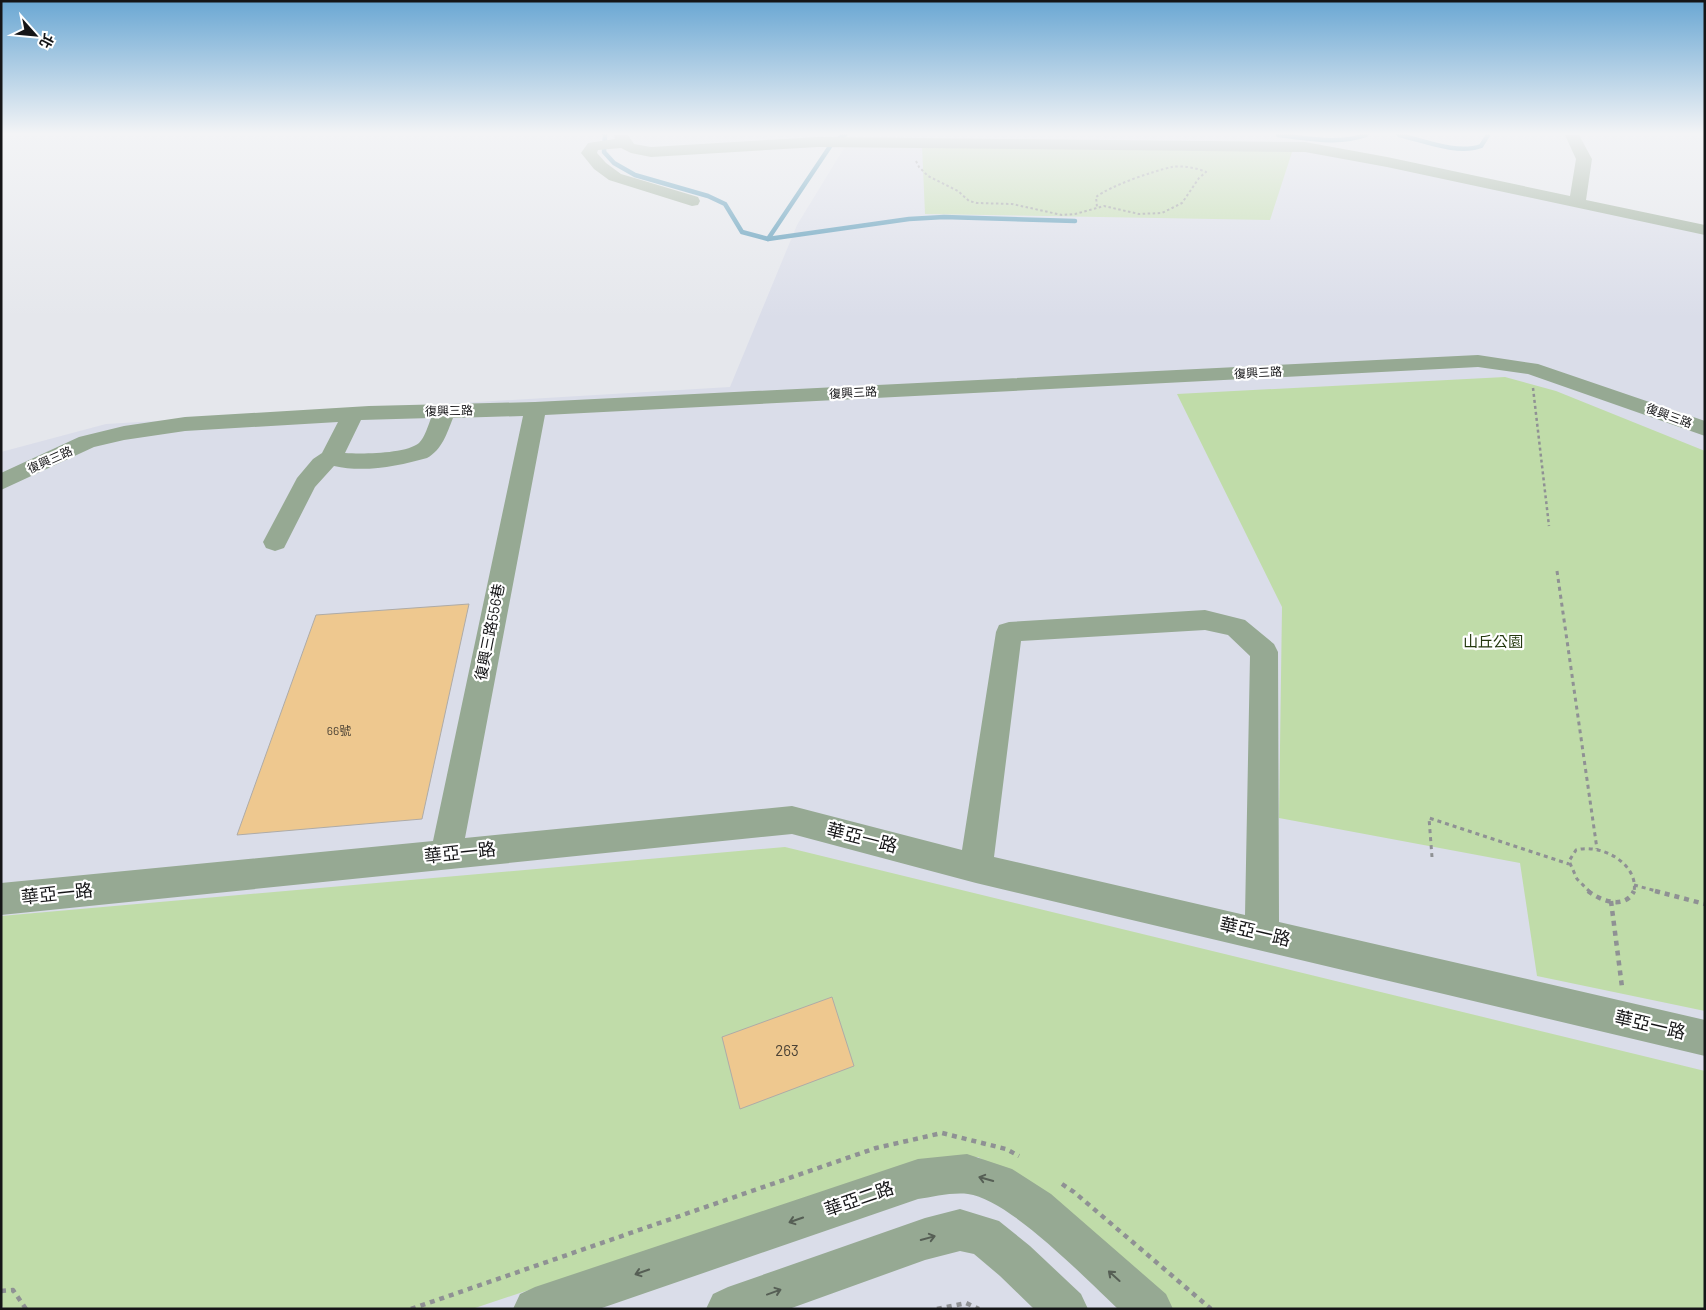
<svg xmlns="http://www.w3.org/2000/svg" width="1706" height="1310" font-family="Barlow,'Noto Sans TC',sans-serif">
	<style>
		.built { fill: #dadde9 }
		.green { fill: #c0dca9 }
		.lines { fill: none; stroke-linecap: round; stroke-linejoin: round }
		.stream { stroke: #4e93b3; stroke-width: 4.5 }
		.building { fill: #eec88f; stroke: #aeaba7 }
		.path-far3 { stroke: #8f9194; stroke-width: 2; stroke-dasharray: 2.5 2.5; stroke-linecap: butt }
		.path-far2 { stroke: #8f9194; stroke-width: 2.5; stroke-dasharray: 3 3; stroke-linecap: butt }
		.path-far1 { stroke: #8f9194; stroke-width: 3; stroke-dasharray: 4 4; stroke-linecap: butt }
		.path { stroke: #8f9194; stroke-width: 4.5; stroke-dasharray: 5 5; stroke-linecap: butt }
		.minor { fill: #96a993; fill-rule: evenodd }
		.oneway { stroke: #565f55 }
		.labels { text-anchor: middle; stroke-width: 4.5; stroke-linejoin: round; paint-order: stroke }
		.far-street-label { font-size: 12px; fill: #151517; stroke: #fff }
		.number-label { font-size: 12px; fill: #4b4235 }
		.street-label { font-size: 15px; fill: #151517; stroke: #fff }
		.park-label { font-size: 15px; fill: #24380f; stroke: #fff }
		.near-number-label { font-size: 15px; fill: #4b4235 }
		.near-street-label { font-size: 18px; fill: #151517; stroke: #fff }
	</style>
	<rect width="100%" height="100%" fill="#e5e7ec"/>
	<path class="built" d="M849,140L1279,144L1705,231V1309H1V452L106,424L730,387L797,225Z"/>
	<g class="green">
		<path d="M922,145L1293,149L1270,220L925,214Z"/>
		<path d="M1505,377L1556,391L1705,451V1011L1537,976L1520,863L1279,818L1282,607L1177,394Z"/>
		<path d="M785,847L1705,1071V1309H1173L1037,1189L978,1157L920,1160L472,1309H4L1,1304V916Z"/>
	</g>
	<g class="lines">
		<g class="stream">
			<path d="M605,135L604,152L614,163L635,175L708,196L725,204L742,232L768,239L909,219L944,217L1075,221"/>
			<path d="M1278,135C1307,138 1338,145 1366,135"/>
			<path d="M1399,135C1423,140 1456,155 1481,146L1488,135"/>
			<path d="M768,239L833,142L845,135"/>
		</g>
	</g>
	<g class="building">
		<path d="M469,604L422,819L237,835L316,615Z"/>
		<path d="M832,997L854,1066L740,1109L722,1037Z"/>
	</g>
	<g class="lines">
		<path class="path-far3" d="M916,161L919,167L928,176L958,191L969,201L977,203L1012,204L1062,215L1075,214L1104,206L1139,214L1162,213L1182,203L1199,178L1206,172C1197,168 1182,165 1172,167C1153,171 1110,186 1096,197L1097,207"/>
		<path class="path-far2" d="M1533,388L1549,526"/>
		<g class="path-far1">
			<path d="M1557,571L1597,849"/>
			<path d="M1432,857L1429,818L1569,864"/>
			<path d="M1634,885L1660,892"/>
			<path d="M1590,892L1577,879L1569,861L1576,850C1600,843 1639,863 1634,892"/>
		</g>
		<g class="path">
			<path d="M1588,891C1601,901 1625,910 1634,891"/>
			<path d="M1655,891L1705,904"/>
			<path d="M1611,901L1622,987"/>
			<path d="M1062,1184L1074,1192L1211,1309"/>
			<path d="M1,1291L13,1290L26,1309"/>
			<path d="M411,1309L876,1148L942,1133L1006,1149L1019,1156"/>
			<path d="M937,1309L966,1303L979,1309"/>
		</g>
		<g class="minor">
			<path d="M614,135H628L634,144L651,147L818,137L1305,142L1387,157L1570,196L1576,159L1565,135H1579L1592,159L1586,200L1705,225V235L1387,167L1305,152L818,147L651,157L631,153L621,148L598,150L597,153L606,163L621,174L698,197L700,201L698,205L692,206L609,180L594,169L581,153L588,143L615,139Z"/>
			<path d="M1478,355L1538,364L1705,421V436L1528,374L1478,367L545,415L465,838L792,806L962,850L996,632L999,625L1009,622L1205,610L1245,620L1274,644L1278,652L1279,922L1705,1020V1056L976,883L792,834L1,915V883L433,841L523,416L453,418C447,433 442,450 427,458C399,466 364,473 334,466L315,487L284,548L275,551L266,548L263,542L297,478L313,459L322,453L338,422L185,431L124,440L94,447L1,490V473L79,437L124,426L185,417L369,406L535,402ZM431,418C428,426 425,437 419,443C406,454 362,454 345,453L361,420ZM1205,630L1228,635L1250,656L1245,915L994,857L1021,641Z"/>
			<path d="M967,1154L1012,1169L1051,1194L1166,1294L1173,1309H1118C1086,1279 1009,1199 968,1194C952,1192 933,1197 918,1199L599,1309H513L520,1294L535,1287L918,1159Z"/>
			<path d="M960,1209L999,1221L1030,1246L1081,1294L1088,1309H1034L1000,1276L974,1254L960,1251L925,1260L789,1309H706L713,1294L728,1287L925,1218Z"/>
		</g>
	</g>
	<defs><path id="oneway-shaft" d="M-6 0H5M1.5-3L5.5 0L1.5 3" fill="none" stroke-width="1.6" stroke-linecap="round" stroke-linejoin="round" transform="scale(1.25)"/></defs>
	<g class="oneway">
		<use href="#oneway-shaft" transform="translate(986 1179) rotate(-164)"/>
		<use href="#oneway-shaft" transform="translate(796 1220) rotate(161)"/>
		<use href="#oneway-shaft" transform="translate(928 1238) rotate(-15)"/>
		<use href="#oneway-shaft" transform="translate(642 1272) rotate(161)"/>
		<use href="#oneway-shaft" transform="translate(1114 1276) rotate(-138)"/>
		<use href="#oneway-shaft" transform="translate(774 1292) rotate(-20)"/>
	</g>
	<linearGradient id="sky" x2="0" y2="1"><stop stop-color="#6aa7d3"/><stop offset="0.42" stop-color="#f3f4f6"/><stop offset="1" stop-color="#f3f4f6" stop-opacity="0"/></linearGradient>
	<rect width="1706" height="318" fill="url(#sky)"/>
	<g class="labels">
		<g class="far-street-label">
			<text transform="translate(1258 373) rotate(-3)" y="4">復興三路</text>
			<text transform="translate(853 393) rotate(-3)" y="4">復興三路</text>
			<text transform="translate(449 411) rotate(-1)" y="4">復興三路</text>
			<text transform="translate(1669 416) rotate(20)" y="4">復興三路</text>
			<text transform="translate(50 460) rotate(-24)" y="4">復興三路</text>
		</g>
		<g class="number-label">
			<text x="339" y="735">66號</text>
		</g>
		<g class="street-label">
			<text transform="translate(490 632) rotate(-79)" y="5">復興三路556巷</text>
		</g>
		<g class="park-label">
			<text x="1493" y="647">山丘公園</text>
		</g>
		<g class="near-number-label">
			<text x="787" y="1056">263</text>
		</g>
		<g class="near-street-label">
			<text transform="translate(862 838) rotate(14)" y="6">華亞一路</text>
			<text transform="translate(460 853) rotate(-6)" y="6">華亞一路</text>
			<text transform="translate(57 894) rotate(-6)" y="6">華亞一路</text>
			<text transform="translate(1255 932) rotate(13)" y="6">華亞一路</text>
			<text transform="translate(1650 1025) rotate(13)" y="6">華亞一路</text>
			<text transform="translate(859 1199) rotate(-19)" y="6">華亞二路</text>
		</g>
	</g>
	<rect width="1706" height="1310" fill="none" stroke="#151517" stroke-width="5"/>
	<g transform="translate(35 35) rotate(117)" stroke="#ffffff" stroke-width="4" paint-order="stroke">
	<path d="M0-4L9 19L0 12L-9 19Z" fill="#151517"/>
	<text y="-8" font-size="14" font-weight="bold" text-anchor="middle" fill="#151517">北</text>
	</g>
</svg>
